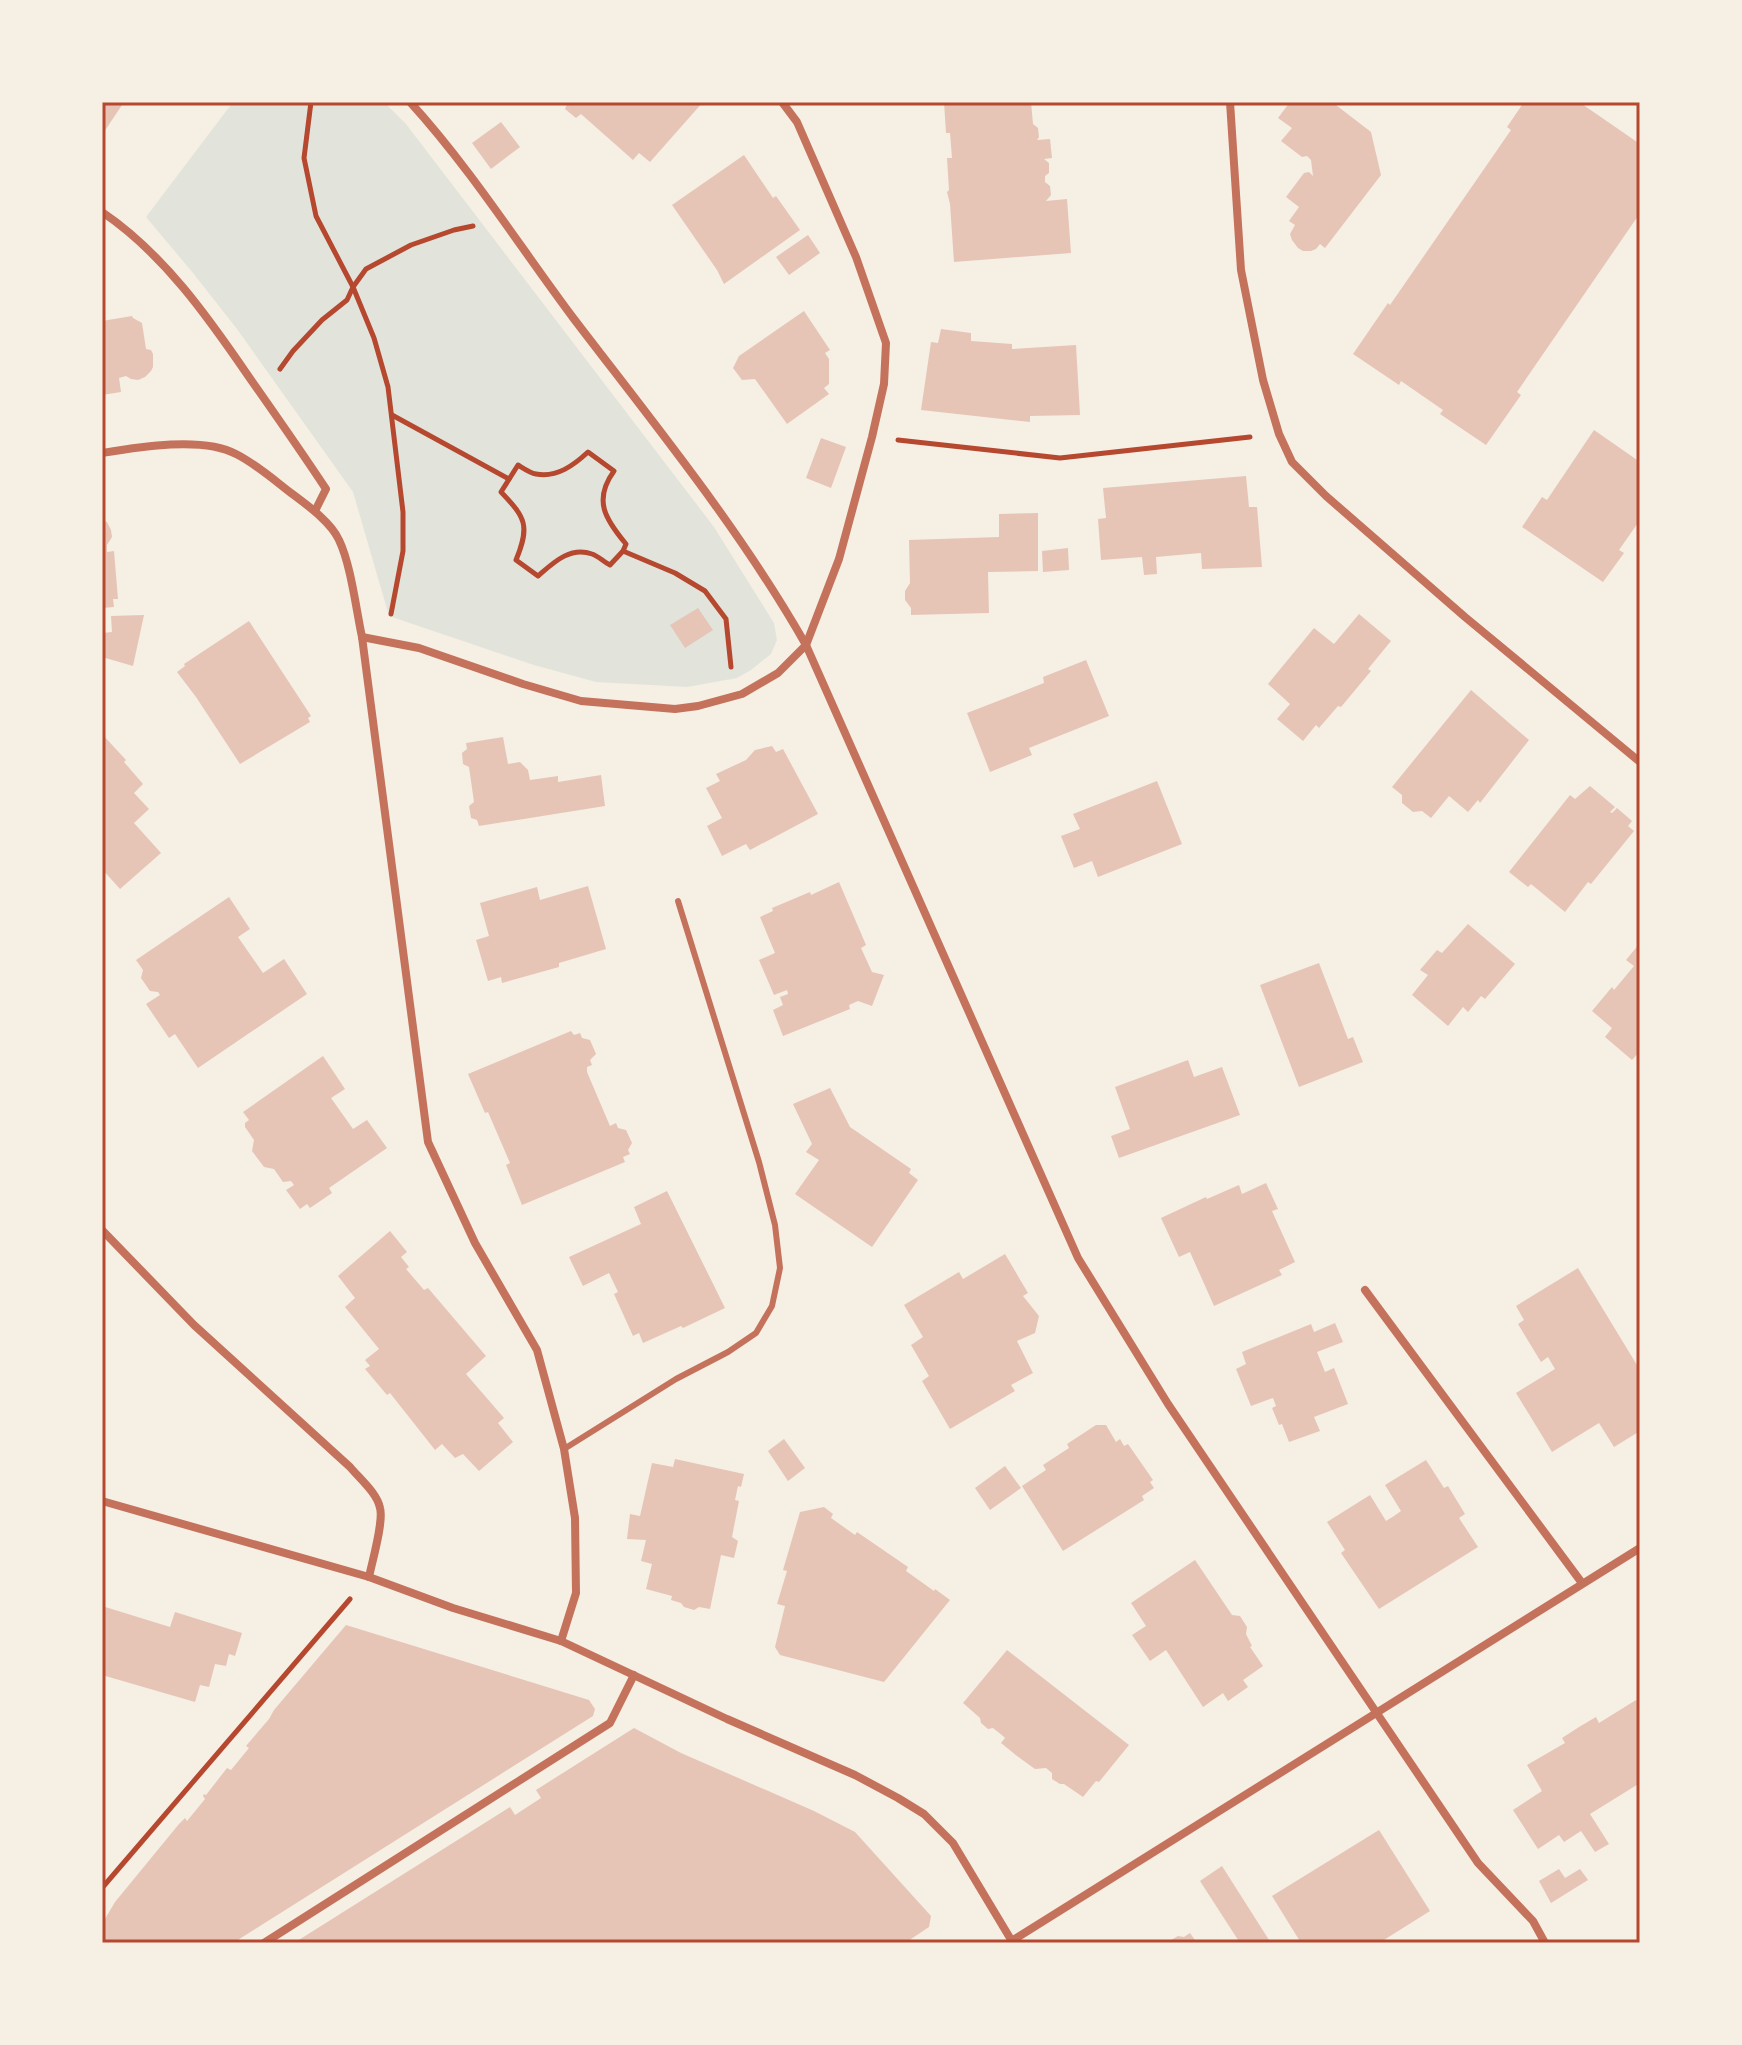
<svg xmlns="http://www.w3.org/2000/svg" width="1742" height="2045" font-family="'Sofia Sans Condensed',sans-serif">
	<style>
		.green { fill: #e2e4dc }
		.building { fill: #e6c5b7 }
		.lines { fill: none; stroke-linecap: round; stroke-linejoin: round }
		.path { stroke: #b5482f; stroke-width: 5 }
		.service { stroke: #c5725c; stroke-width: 6 }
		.minor { stroke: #c5725c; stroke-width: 8 }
		.neatline { fill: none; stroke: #b5482f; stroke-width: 3 }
	</style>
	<rect width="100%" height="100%" fill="#f6efe4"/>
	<path class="green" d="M233,102H384L406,124L714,527L774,623L777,640L771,654L751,670L737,678L687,687L596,682L534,665L389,616L353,492L237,329L193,273L146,217Z"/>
	<g class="building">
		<path d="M102,102H124L102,135Z"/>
		<path d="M568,102H703L650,162L639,153L633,160L581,114L576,118L565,109Z"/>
		<path d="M944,102H1031L1033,124L1038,128L1039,137L1037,140L1050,139L1052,158L1044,159L1049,163V173L1045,176V182L1050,186L1051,195L1046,201L1067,199L1071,253L954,262L950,204L947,192L949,190L947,158H952L950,133H946Z"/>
		<path d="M1290,102H1332L1371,132L1381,175L1325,248L1320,244L1316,249L1311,251H1303L1298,248L1292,240L1290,234L1295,225L1289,221L1299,207L1286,197L1304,173L1309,172L1313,176L1311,160L1307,156L1302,157L1281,141L1292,128L1278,118Z"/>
		<path d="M1524,102H1579L1640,144V219L1638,216L1517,392L1521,395L1486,445L1440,414L1443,410L1401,381L1399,385L1353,354L1388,303L1390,305L1511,130L1507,127Z"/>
		<path d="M501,122L520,147L491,169L472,143Z"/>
		<path d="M744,155L773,198L776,196L800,230L724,284L717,270L672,205Z"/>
		<path d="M808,235L820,253L789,275L776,257Z"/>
		<path d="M804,311L830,350L825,353L829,359V384L824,388L829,394L787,424L755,379L742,380L733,368L739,356Z"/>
		<path d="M132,316L133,318L142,323L146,349L151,350L153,354V367L151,371L145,377L138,380L131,379L126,376L119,378L121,392L102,395V321Z"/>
		<path d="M941,329L971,333V341L1012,344V349L1076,345L1080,415L1030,416V422L921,410L931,342L938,343Z"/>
		<path d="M1594,430L1640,462V520L1619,550L1624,553L1603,582L1522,527L1542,497L1547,500Z"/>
		<path d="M821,438L846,447L831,488L806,478Z"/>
		<path d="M1246,476L1249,507H1257L1262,567L1202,569L1201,553L1156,557L1157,574L1144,575L1142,557L1101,560L1098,519L1106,518L1103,488Z"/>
		<path d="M1038,513V571L988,572L989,613L911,615V608L905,600V591L910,583L909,540L999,537V514Z"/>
		<path d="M102,520L107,522L111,530L112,537L107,545V552L114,551L118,599H113L114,607L102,608Z"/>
		<path d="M1068,548L1069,570L1043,572L1042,551Z"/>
		<path d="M698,608L713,630L685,648L670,625Z"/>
		<path d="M1359,614L1391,641L1368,669L1371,671L1341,707L1338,706L1319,728L1316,725L1303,741L1277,719L1290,704L1268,684L1314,628L1334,644Z"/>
		<path d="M144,615L133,666L102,657V633L112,632L111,616Z"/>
		<path d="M249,621L311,716L308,718L310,722L240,764L196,697L177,672L185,666L184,664Z"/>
		<path d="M1086,660L1109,716L1029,748L1032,755L990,772L967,713L1044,683L1043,677Z"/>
		<path d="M1471,690L1529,740L1480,803L1478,800L1468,812L1449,796L1431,818L1422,811L1413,812L1402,803V795L1392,787Z"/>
		<path d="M102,734L126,760L124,762L143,784L134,793L149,809L134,823L161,853L120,889L102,869Z"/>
		<path d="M503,737L508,764L520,762L528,770L530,780L558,776V782L601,775L605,806L479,826L477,820L471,818L469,806L474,802L469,767L463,764L462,753L467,749L466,743Z"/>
		<path d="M772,746L776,752L783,749L818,814L750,850L746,844L722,856L707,826L722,818L706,788L720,781L716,774L746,760L755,750Z"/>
		<path d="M1157,781L1182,844L1098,877L1092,861L1074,868L1061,836L1080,829L1073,814Z"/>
		<path d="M1590,786L1615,807L1610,812L1612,813L1617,808L1632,821L1628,826L1634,831L1591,884L1588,882L1565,912L1531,884L1528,887L1509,872L1570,795L1575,799Z"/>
		<path d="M839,882L866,945L861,948L872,972L884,975L872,1006L858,1001L849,1005L850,1009L783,1036L773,1010L783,1005L780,997L788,994L787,990L774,995L759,960L775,953L760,917L773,911L772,908L810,892L811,895Z"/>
		<path d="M588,886L606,949L559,963V967L502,983L501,977L488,981L476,940L489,936L480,903L537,887L540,900Z"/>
		<path d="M229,897L250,929L238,937L263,973L284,959L307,994L198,1068L175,1034L169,1038L146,1004L160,995L158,992L150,991L141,978L143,970L136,960Z"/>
		<path d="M1468,924L1515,964L1485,999L1481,996L1468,1012L1463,1007L1448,1026L1412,995L1428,975L1420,970L1437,950L1442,953Z"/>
		<path d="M1640,943V1051L1632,1060L1605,1037L1612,1028L1592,1011L1612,987L1614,990L1634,966L1626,960Z"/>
		<path d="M1319,963L1348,1039L1353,1037L1363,1062L1299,1087L1260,985Z"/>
		<path d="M571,1031L574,1035L580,1033L582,1038L590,1040L596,1054L590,1060L592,1065L587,1067V1072L610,1126L616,1123L618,1128L626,1130L632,1143L628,1150L630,1154L623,1157L625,1162L522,1205L506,1165L510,1163L488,1112L485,1113L468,1074Z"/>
		<path d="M323,1056L345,1089L331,1098L353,1129L367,1120L387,1148L329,1188L332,1193L310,1208L307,1204L300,1209L286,1190L294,1185L291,1181L283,1182L274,1169L264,1167L252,1151L254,1140L245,1127V1123L249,1120L243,1112Z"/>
		<path d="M1188,1060L1194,1077L1222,1067L1240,1115L1119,1158L1111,1136L1130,1129L1115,1087Z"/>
		<path d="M830,1088L850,1127L911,1169L909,1173L918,1180L872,1247L795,1194L819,1160L806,1152L812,1144L793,1104Z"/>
		<path d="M1266,1183L1278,1209L1272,1211L1295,1262L1279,1270L1282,1275L1214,1306L1190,1252L1179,1257L1161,1218L1206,1197L1207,1199L1239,1185L1242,1194Z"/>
		<path d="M667,1191L725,1308L683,1328L681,1326L643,1343L639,1333L633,1336L614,1294L618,1292L609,1273L583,1286L569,1257L641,1224L634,1207Z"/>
		<path d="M390,1231L407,1252L401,1257L409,1267L406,1269L424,1290L428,1288L486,1356L466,1374L504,1418L498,1423L513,1442L479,1471L463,1454L455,1458L442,1444L435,1450L390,1393L387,1395L365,1369L370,1366L365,1360L379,1349L345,1307L355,1298L338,1276Z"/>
		<path d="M1005,1254L1028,1293L1023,1296L1039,1316L1035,1333L1017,1341L1033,1373L1011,1385L1015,1391L950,1429L922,1381L929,1376L911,1345L923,1337L904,1305L959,1272L963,1279Z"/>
		<path d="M1578,1268L1640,1370V1431L1614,1447L1599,1423L1552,1452L1516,1393L1555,1369L1548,1357L1541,1362L1518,1324L1524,1320L1516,1306Z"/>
		<path d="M1335,1323L1343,1342L1317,1352L1325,1372L1334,1368L1348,1404L1314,1417L1320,1431L1289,1442L1282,1424L1279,1425L1272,1408L1276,1406L1273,1398L1251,1406L1236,1369L1246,1364L1242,1352L1311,1324L1314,1332Z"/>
		<path d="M1096,1425H1106L1116,1442L1120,1439L1124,1446L1128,1444L1153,1480L1150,1482L1154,1488L1142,1496L1144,1500L1063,1551L1022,1486L1046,1470L1043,1465L1069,1448L1067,1444Z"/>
		<path d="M784,1439L805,1468L788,1481L768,1451Z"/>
		<path d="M675,1459L744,1474L741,1487L738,1486L735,1500L739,1501L732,1537L738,1541L734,1558L721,1555L710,1609L699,1607L694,1610L684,1607L681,1603L671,1600L672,1596L646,1589L652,1564L641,1561L646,1540L627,1539L630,1514L640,1516L652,1463L673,1467Z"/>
		<path d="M1426,1460L1444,1488L1448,1486L1465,1514L1459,1518L1478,1547L1379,1609L1341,1553L1345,1550L1327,1522L1370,1495L1386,1521L1394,1516L1401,1511L1385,1485Z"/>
		<path d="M1005,1466L1021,1488L990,1510L975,1488Z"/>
		<path d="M824,1507L833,1514L831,1518L855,1535L857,1532L908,1567L906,1571L934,1591L935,1589L950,1600L884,1682L780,1655L775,1647L785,1606L777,1604L787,1571L783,1570L800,1512Z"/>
		<path d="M1195,1560L1232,1615L1240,1616L1247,1627L1246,1634L1252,1646L1250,1647L1263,1666L1243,1680L1248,1687L1228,1701L1223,1693L1203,1707L1166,1650L1150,1661L1132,1635L1146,1626L1131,1603Z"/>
		<path d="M102,1606L170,1627L175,1612L242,1633L235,1656L229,1654L226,1666L215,1664L209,1687L200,1685L195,1702L102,1675Z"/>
		<path d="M346,1625L589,1700L595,1709L593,1716L233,1943H102V1924L115,1902L179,1824L185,1818L187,1821L205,1799L203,1796L204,1794L206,1795L227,1768L231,1770L249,1748L246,1746L269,1719L274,1710Z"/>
		<path d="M1007,1650L1129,1745L1099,1782L1096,1781L1083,1797L1064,1784H1060L1052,1779V1773L1046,1768L1035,1769L1017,1756L1001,1743L1005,1738L1003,1736L993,1728L988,1729L981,1723L980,1718L963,1703Z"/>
		<path d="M1636,1700L1640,1706V1783L1590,1814L1609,1844L1595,1852L1581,1831L1564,1842L1559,1835L1538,1849L1513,1810L1542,1791L1527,1765L1565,1743L1562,1738L1579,1727L1596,1717L1599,1723Z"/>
		<path d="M634,1728L681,1753L814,1811L855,1832L931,1916L929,1927L905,1943H294L510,1807L515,1815L541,1798L536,1790Z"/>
		<path d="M1379,1830L1430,1911L1379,1943H1301L1272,1896Z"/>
		<path d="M1222,1866L1269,1940L1265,1943H1240L1200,1881Z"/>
		<path d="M1559,1869L1565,1878L1580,1869L1588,1880L1551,1903L1539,1881Z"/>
		<path d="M1190,1933L1197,1943H1166L1178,1936L1184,1937Z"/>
	</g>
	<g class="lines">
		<g class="path">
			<path d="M311,102L304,158L316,216L353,287L374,338L388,387L403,512V551L391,614"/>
			<path d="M280,369L293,351L322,320L347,300L353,287L366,269L411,245L454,230L473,226"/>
			<path d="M392,415L509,479"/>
			<path d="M898,440L1060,458L1250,437"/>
			<path d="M588,452L614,471C593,500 605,519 626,544L623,551L610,565C604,562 598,556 592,554C570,546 553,563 538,576L516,560C530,526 526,518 501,492L518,465C523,468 530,473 536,474C557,478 574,465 588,452Z"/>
			<path d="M623,551L675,573L705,591L726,619L731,667"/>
			<path d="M102,1888L350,1599"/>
		</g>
		<path class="service" d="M564,1449L676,1379L728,1352L756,1333L772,1306L780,1268L775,1225L759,1162L678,901"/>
		<g class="minor">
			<path d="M410,102C471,169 520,247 574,319C655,425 740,529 806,645L1078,1258L1168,1404L1478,1863L1533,1921L1545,1943"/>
			<path d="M1230,102L1241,270L1263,380L1279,434L1292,462L1326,496L1465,617L1640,762"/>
			<path d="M102,212C163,253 208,317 249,377C275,414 301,451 326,489L315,511"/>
			<path d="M102,453C138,447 203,436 236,454C256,464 274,480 291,493C307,505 331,522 339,540C351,565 356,609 362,637L428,1142L475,1243L537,1350L564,1449L575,1518L576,1593L561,1641"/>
			<path d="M362,637L419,648L523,684L581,701L675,709L698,706L742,694L778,673L806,645L839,559L872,437L884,384L886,343L856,257L797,122L782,102"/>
			<path d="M102,1230L194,1325L350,1467C360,1479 377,1493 380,1508C384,1521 372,1562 369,1577"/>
			<path d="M1365,1290L1582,1583"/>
			<path d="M102,1501L369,1577L453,1608L561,1641L727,1719L855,1775L898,1798L924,1814L953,1843L1013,1943"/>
			<path d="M1010,1942L1640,1548"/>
			<path d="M264,1943L610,1723L634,1675"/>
		</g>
	</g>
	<rect width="1742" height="2045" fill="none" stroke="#f6efe4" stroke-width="208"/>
	<rect x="104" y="104" width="1534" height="1837" class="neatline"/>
</svg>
